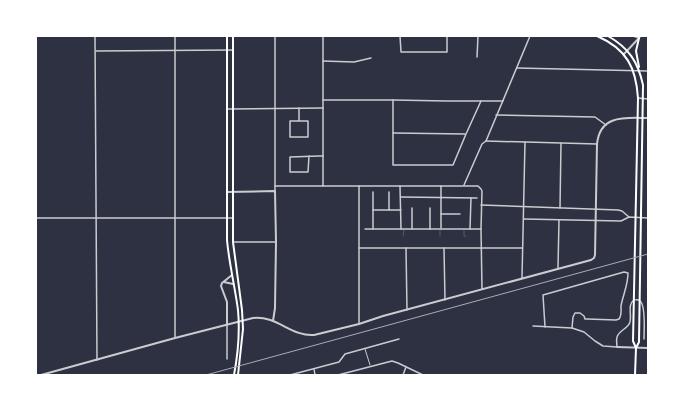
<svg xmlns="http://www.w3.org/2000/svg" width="684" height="411" font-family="'DejaVu Sans',sans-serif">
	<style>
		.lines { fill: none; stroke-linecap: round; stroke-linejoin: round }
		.stream { stroke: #4f5d75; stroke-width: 1 }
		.service { stroke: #caccd0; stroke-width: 1 }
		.minor { stroke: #caccd0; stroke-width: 1.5 }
		.tertiary { stroke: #caccd0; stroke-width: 2 }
		.secondary { stroke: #fff; stroke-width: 2 }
		.rail { stroke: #abadb3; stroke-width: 1 }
	</style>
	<rect width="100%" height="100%" fill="#2d3142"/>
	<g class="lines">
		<g class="stream">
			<path d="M464,230V236H466"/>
			<path d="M403,236L404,230"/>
			<path d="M440,236V230"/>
		</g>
		<path class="service" d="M365,349L370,365"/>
		<g class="minor">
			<path d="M95,36L97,360"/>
			<path d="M175,36V338"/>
			<path d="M400,36L401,52H447V36"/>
			<path d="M633,36L639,38"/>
			<path d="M96,51L233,50"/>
			<path d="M477,57L478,36"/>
			<path d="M323,61L354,62L371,58"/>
			<path d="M517,68L648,71"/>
			<path d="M638,98L648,99"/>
			<path d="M323,100H393L447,101H503"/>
			<path d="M393,100V165H453L466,134L481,101"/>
			<path d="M299,108V121H290V137H308V121H299"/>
			<path d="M227,109L323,108"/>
			<path d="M496,115L595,117L606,125"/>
			<path d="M393,133L465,134"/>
			<path d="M486,141L597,144"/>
			<path d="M309,156L308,172H290V157L319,156H323"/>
			<path d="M464,185L482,144L486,141L530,36"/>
			<path d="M275,186H478L481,189L482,191L481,229L482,289"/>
			<path d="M323,186V36"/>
			<path d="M359,186V324"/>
			<path d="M400,186L401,229"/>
			<path d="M275,191V36"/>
			<path d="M373,192V229"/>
			<path d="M389,192V210"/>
			<path d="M401,197L477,198"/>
			<path d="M481,205L618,210L622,211L629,217"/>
			<path d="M412,208V229"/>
			<path d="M560,208L561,143"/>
			<path d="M373,210H401"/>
			<path d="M441,214H460"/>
			<path d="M36,218H233"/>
			<path d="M524,219L621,221L629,217L648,218"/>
			<path d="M441,228V186"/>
			<path d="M365,229H481"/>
			<path d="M430,229V208"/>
			<path d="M470,229L471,198"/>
			<path d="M233,242H276"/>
			<path d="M359,248H522"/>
			<path d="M406,248L407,310"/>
			<path d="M444,248L445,300"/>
			<path d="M558,268L559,220"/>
			<path d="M522,278L525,142"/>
			<path d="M227,324V359"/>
			<path d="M533,326L572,328L584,332L595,341L603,346L617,347C617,344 616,340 617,337C619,330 628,329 630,322C632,314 627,305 634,300C636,300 638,299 640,301C646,305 644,331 644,339"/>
			<path d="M545,327L543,295L624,272L628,273C628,285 623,295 621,306C621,311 622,315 619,319L616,320L587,319H585L584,316L580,313H575L573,317L572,328"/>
			<path d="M314,369L315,375"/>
			<path d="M290,375L339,362L345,354L399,339"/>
			<path d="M338,375L392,361L398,363L423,375"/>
			<path d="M403,375L406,367"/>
		</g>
		<g class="tertiary">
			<path d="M624,54L639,38L640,36"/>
			<path d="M227,192L275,191L276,242L275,308L273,321"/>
			<path d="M224,282L233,284"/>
			<path d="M227,324V302L221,286L222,283L232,275"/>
			<path d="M617,347L648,348"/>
			<path d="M41,375L175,338L253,318C276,315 292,337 314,335L359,324L383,316L591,260L594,258L595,255L597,144C600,114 626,118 648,118"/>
		</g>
		<g class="secondary">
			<path d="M227,36V240C229,263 235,287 238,310C240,332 238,354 234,375"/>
			<path d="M233,36V242L242,310L243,329L238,375"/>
			<path d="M597,36C627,49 636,68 638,98L633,341L636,348L635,375"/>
			<path d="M608,36C629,48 638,62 643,85L639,342L636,348"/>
			<path d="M639,67L636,51L639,38"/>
		</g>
		<path class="rail" d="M206,375L648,254"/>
	</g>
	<rect width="684" height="411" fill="none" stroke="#ffffff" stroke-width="74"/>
</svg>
